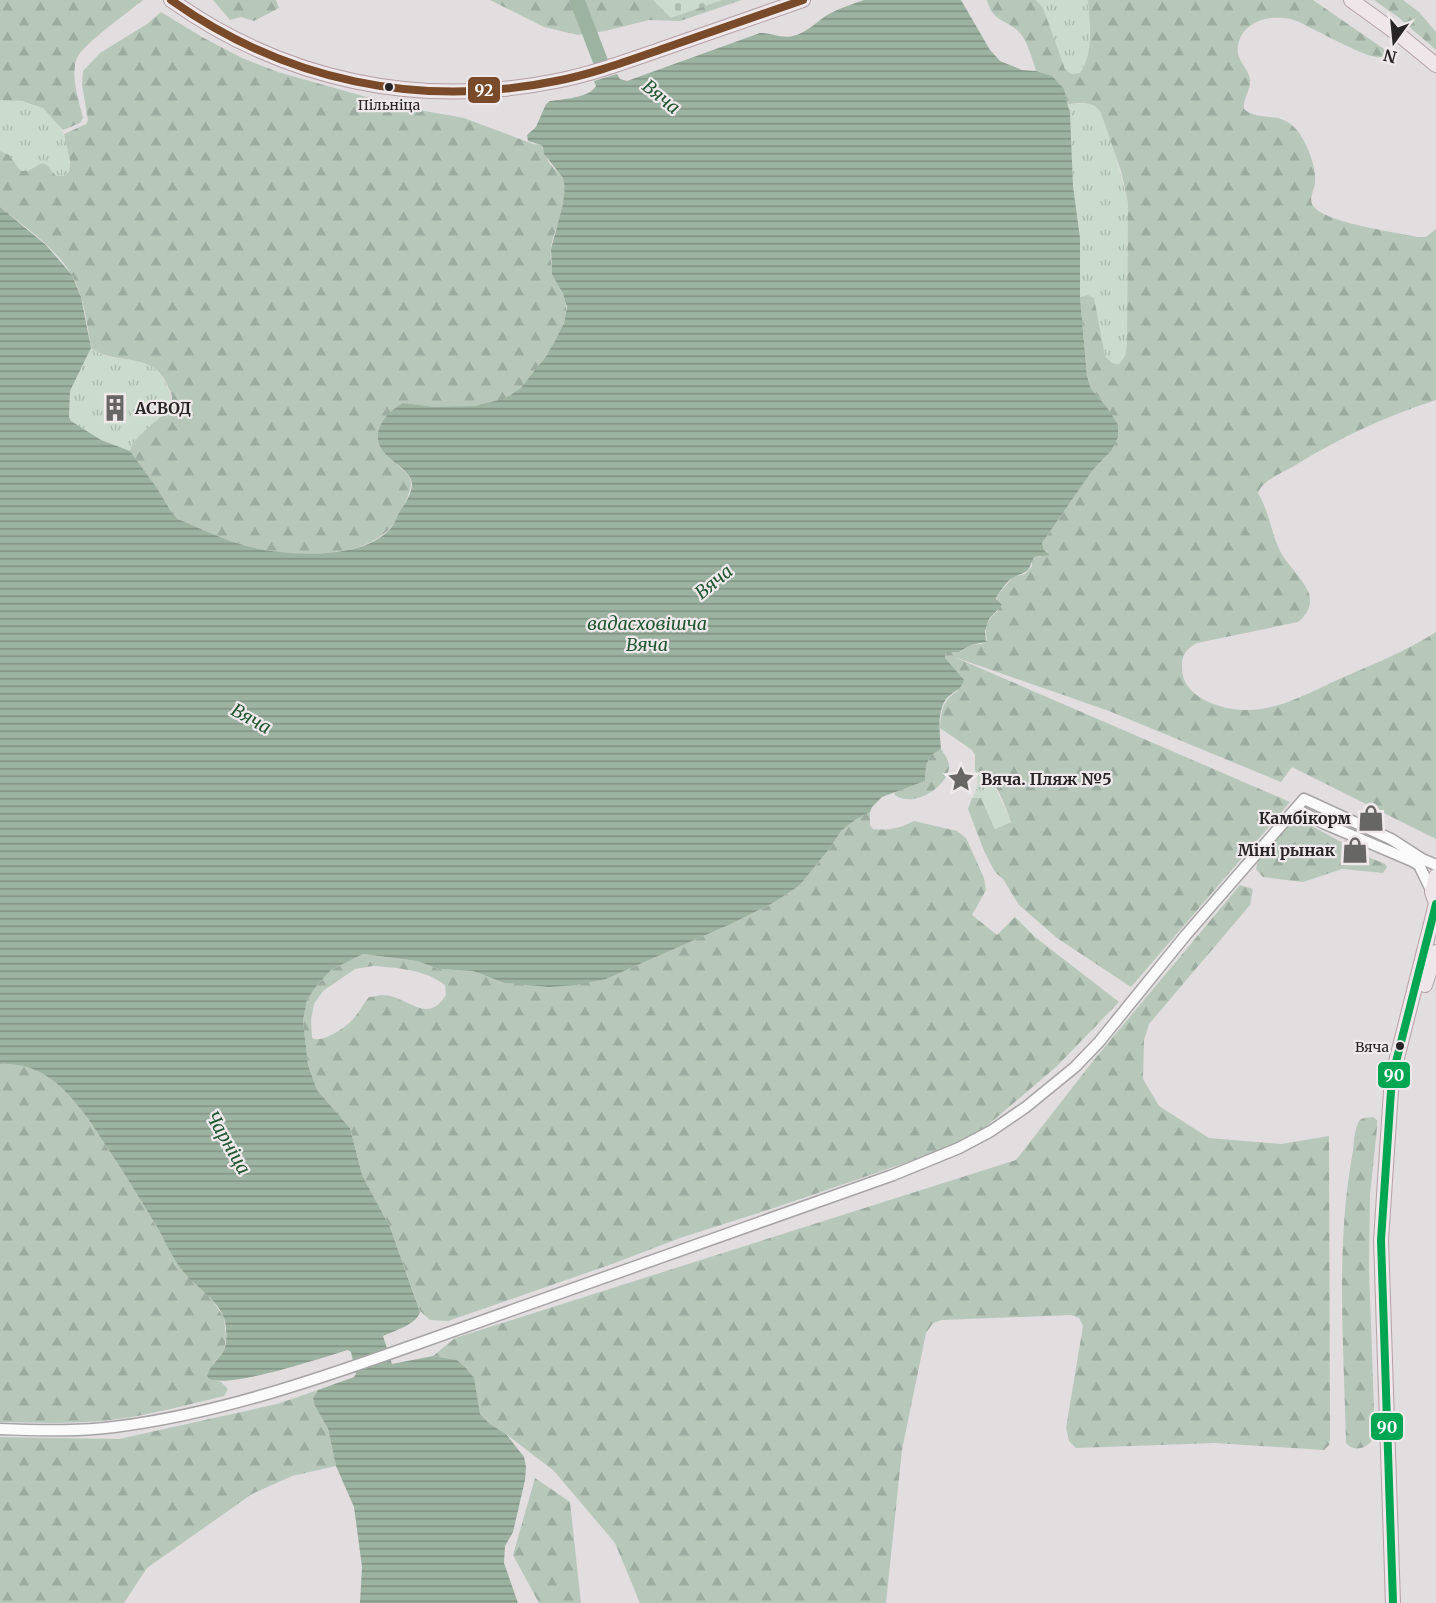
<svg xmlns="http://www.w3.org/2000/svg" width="1436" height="1603" font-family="Merriweather,serif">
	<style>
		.built { fill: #dacfd3 }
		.grass { fill: url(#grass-tufts) }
		.forest { fill: url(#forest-firs); fill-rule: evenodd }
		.cemetery { fill: url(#cemetery-stones) }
		.garden { fill: #cbdbcd }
		.water { fill: url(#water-rules) }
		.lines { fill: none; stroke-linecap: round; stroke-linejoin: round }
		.river { stroke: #9db3a1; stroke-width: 15 }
		.tertiary-casing { stroke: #a7a4a5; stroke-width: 13 }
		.primary-casing { stroke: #b4a1a9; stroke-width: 16 }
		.tertiary { stroke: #fbfafa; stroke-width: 10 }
		.primary { stroke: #efe6e9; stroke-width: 14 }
		.bus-1-casing { stroke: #f0e9eb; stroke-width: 12 }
		.bus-2-casing { stroke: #f0e9eb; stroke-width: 12 }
		.bus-1 { stroke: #7a4b2a; stroke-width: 8 }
		.bus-2 { stroke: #00a651; stroke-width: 8 }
		.bus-dot { fill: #262424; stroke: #f0e9eb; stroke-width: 2 }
		.labels { text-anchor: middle; stroke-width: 4.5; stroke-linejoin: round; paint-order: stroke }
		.bus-label { font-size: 14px; fill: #262424; stroke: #f0e9eb }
		.poi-label { font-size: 16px; font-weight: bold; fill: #262424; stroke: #f0e9eb; text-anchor: start }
		.water-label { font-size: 18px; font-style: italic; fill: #205630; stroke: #f0e9eb }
		.line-badge { stroke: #f0e9eb; stroke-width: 2 }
		.badge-label { font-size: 16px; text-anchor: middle; font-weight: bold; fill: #fff }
	</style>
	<defs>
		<pattern id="grass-tufts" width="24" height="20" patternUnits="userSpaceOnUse" patternTransform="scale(1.5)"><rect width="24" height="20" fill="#cbdbcd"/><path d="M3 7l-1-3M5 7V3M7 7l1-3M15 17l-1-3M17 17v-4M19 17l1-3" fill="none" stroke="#aebcb0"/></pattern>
		<pattern id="forest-firs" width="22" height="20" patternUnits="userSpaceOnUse" patternTransform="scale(1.5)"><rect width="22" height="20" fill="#b7c8ba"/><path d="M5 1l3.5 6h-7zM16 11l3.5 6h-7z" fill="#9daca0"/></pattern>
		<pattern id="cemetery-stones" width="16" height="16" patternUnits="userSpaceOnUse" patternTransform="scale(1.5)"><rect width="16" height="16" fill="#cbdbcd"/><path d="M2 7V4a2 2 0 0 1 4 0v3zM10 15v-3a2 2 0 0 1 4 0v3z" fill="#aebcb0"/></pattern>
		<pattern id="water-rules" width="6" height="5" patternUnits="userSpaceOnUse" patternTransform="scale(1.5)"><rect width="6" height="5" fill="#9db3a1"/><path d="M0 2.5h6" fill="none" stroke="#809183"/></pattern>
	</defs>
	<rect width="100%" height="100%" fill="#e2dddf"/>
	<path class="built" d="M1346,836L1370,846L1366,856L1360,861L1342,854L1343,843Z"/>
	<g class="grass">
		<path d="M1036,0H1088C1090,23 1094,53 1080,73L1071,74L1065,70L1043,8Z"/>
		<path d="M0,100C13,101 31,100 43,108C63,120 72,150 69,172L63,176H56L47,165L42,164L28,171H21L9,155L0,151Z"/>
		<path d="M1091,103L1098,107L1101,113L1112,141L1128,203L1127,344L1125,357L1119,364L1112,363L1105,356L1094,298L1088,295L1080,297V238L1073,186L1068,104Z"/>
		<path d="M91,348C121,371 151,342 170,393C178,413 135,430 130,451L101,440L71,421L69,417L70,391Z"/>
		<path d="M975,771C988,774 992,779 997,791L981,798H972C978,788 979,783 975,771Z"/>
	</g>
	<g class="forest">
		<path d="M0,0H143C130,11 82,45 77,58C70,76 79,100 83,118L80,123L63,130L43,108L22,101L0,100Z"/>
		<path d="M213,0H276L279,8L254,21L241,17L230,20Z"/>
		<path d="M490,0H742L680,21L649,20L605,31L578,35L544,27Z"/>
		<path d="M987,0H1036L1043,8L1065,69L1071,74L1080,73C1094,53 1090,23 1088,0H1313L1397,58C1386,58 1375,58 1365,54C1348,47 1331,38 1315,30C1308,27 1301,22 1294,20C1273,13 1243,20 1238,45C1235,62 1251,68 1250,83C1249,93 1243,99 1244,109C1259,122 1278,111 1294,127C1305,137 1317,167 1315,182C1315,189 1309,197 1312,204C1321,223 1397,232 1417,237H1426L1436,229V400C1386,416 1339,438 1294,466C1282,473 1263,480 1258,493C1269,511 1271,532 1280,551C1287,565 1304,579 1309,594C1313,605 1306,616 1298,622L1197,643C1186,649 1182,654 1182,667C1181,702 1234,714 1261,709C1288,705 1313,691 1337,680C1371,665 1405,652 1436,632V839L1292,767L1281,782L1109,711L954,657L1290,802L1131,987L1057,938L1019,905L1003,879L995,872L984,851L968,809L972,798H981L995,829L1011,822C1007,811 996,779 985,774C982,772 978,772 975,771V755L972,750L940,728C941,711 943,699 958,691L945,658L946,652H960L971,645L982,644L987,640C984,627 987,620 998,611L997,596L1013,577L1025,574L1032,566V559L1034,557H1040L1048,552L1044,550L1042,543L1092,471L1111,451L1106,406L1091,389L1087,376L1080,297L1088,295L1094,298L1105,356L1112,363L1119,364L1125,356L1127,344L1128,203L1121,171L1101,113C1094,100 1081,103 1068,104C1062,83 1056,77 1036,71C1032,59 1028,41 1019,32C1005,18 993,23 987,0Z"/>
		<path d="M1374,0H1403L1419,12L1436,32V50L1398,17Z"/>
		<path d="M161,12L202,37L242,58L278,72L402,107L464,118L533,144L541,145C545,151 546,159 551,165C554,169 560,173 563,178C572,197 553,229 551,249C550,257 551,269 554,276C558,287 567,297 566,310C565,329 553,348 541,363C535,371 529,380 521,388C492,416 439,408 403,403L381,447C409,483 423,468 398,517C375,561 293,558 251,547C226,541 202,529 178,519L172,513L157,488L130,451C135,430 173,416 172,397C172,393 168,388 167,384C152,350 114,366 91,348C87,323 84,297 72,275C55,247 25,227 0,207V151L9,155L21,171H28L42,163L47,165L56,176H63L69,172L70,161L64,134L86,124L88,120L82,85L83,71L100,53L147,24Z"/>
		<path d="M941,749C945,755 949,760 949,767C948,787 911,810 894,794L897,791L925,781L926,766L930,756Z"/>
		<path d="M870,812V825L873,829C889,831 900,828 914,821L957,831L966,838L984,878L986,890L972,915L997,935L1015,917L1035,937L1119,1002L1056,1067L969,1141L777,1207L680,1238L612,1264L448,1321L430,1320L420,1311L390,1227L362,1175L350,1128L317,1090L308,1065L303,1020L307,1000L317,985L331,970L363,954L417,961L439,969L473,971L504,983L523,984L606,979L733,923L773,903L799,886L830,848L841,831L855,820ZM373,966C398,968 424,969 445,985L446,995C427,1026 408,996 383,995C379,995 373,997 369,997C363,1004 360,1011 354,1018C347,1027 322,1044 312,1038L311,1020L314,1004L323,991L355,969Z"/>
		<path d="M1297,822L1306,823L1343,843L1342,854L1360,861L1366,856L1385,864L1387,867L1383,873L1342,869L1303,882L1263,877L1256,869L1258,860L1287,824Z"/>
		<path d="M1240,885L1253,889L1250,905L1149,1024L1144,1040L1143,1079L1159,1106L1209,1138L1281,1144L1329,1136L1330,1438L1329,1445L1324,1450L1215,1443L1076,1448L1069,1441L1066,1428L1083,1326L1079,1318L1071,1315L942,1320L933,1323L926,1333L902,1450L886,1603H640L615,1543L554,1471L506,1434L490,1424L480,1414L466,1368L457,1360L433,1356L455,1338L1016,1160L1093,1061Z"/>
		<path d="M13,1063L34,1069L53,1080L75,1100L130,1182L183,1271L212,1299L224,1318L226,1337L224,1352L214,1362L207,1376L209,1379L221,1382L228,1389L224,1396C187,1405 150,1415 111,1420C75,1424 37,1423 0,1422V1064Z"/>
		<path d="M1373,1117L1377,1120V1128L1370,1195L1369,1269L1375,1437C1368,1447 1356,1454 1346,1443C1344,1346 1335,1247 1353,1151C1354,1143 1354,1128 1360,1120C1363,1117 1369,1118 1373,1117Z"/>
		<path d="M318,1390L313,1398L314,1404L328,1429L336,1466L292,1476L252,1494L147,1568L124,1603H0V1437L119,1439L277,1404Z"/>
		<path d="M535,1478L570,1502L581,1603H539L513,1555Z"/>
	</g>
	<path class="cemetery" d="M653,0H722L671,18Z"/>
	<path class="garden" d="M997,791L1011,822L995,829L981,798Z"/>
	<path class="water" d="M864,0H961L990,50L1000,61L1022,70L1036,71L1052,76L1064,89L1070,114L1073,186L1080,238V297L1087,376L1091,389L1106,406L1118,425V437L1111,451L1092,471L1042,543L1044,550L1050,555L1034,557C1027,573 1030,570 1014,577C1007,580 1001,591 997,596L996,599L1002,605L989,619L985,631L986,642L971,645L959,652H946L945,658L964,680C961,690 955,690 948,697C936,709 940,734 941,749L930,756L926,766L925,781L882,797L872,807L870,812L855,820L841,831L830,848L799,886L773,903L733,923L606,979L576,985L549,987L504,983L473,971L439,969L417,961L363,954L331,970L317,985L307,1000L303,1020L308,1065L317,1090L350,1128L362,1175L390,1227L420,1312C417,1324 394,1331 383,1336L392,1364L433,1356L457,1360L466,1368L474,1378L480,1414L490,1424L506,1434L524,1457L526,1467L525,1480L513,1532L505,1546L504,1563L518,1603H360L362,1567L354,1507L336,1466L328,1429L314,1404L313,1398L318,1390L354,1377L356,1374L351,1352L348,1350C321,1358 232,1388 209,1379L207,1376C210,1366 216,1361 222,1354C228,1346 227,1327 224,1318C216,1297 195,1287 182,1270C172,1257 165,1241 157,1227C140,1199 124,1172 106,1146C81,1107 52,1061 0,1064V207L46,245L72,275L81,297L91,348L70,391L69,417L71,421L101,440L130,451L157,488L172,513L178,519C202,529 226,541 251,547C287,556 358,560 387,532C393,527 396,520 399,513C404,505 412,494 412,484C412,468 379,458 378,439C376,424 391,410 403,403L436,407L475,406L506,398L521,388L547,355L556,339L564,323L567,307L563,294L552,274L551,249L563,204L565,188L563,178L544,154L543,147L541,145L528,141L527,135L536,127L546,104L550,101C563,99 589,98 596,86L594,81L617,74L620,79L627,81L760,33C771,33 782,39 793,36C807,33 817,21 829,14C840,8 853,4 864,0Z"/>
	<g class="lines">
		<path class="river" d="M577,0L600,60"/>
		<defs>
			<g id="tertiary">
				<path d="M1296,809L1323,823L1412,861L1419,865L1432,892"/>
				<path d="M0,1429C37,1430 77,1432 114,1427C211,1415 307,1383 400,1350L893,1175L959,1148L991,1131L1026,1107L1075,1067L1099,1042L1185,936L1304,799L1391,839L1422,859L1436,865"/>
			</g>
			<g id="primary">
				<path d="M171,0C285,81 419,109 556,81C593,74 630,60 665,48C711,32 757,16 803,0"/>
				<path d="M1351,0L1402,37L1436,65"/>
				<path d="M1436,876L1432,892L1436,903"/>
				<path d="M1425,985L1436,952"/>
				<path d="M1393,1603L1381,1240L1391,1091L1396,1062L1436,904"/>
			</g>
		</defs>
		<use href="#tertiary" class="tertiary-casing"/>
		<use href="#primary" class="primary-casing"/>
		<use href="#tertiary" class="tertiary"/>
		<use href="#primary" class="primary"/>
		<defs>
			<path id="bus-1" d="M171,0C285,81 419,109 556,81C593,74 630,60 665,48C711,32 757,16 803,0"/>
			<path id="bus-2" d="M1393,1603L1381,1240L1391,1091L1396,1062L1436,904"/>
		</defs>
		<use href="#bus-1" class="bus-1-casing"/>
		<use href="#bus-2" class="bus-2-casing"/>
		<use href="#bus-1" class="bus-1"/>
		<use href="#bus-2" class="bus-2"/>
	</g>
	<defs>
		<symbol id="building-bare" viewBox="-9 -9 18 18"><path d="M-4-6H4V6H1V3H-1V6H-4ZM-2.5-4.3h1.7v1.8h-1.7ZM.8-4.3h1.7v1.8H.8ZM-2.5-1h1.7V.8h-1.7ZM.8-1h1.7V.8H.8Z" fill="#686565" stroke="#f0e9eb" stroke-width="2.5" paint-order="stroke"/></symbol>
		<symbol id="sight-bare" viewBox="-9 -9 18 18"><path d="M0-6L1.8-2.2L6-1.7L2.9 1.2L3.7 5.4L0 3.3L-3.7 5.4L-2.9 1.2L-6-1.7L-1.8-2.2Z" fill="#686565" stroke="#f0e9eb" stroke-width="2.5" paint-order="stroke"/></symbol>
		<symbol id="shop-bare" viewBox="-9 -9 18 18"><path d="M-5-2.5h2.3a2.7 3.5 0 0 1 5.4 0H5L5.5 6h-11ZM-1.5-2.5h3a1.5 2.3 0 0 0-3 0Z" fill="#686565" stroke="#f0e9eb" stroke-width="2.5" paint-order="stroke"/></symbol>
	</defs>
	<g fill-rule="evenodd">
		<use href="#building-bare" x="96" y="389" width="38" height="38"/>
		<use href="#sight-bare" x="942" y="760" width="38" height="38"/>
		<use href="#shop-bare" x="1352" y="799" width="38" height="38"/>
		<use href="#shop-bare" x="1336" y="831" width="38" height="38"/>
	</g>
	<g class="bus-dot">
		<circle cx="389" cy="87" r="5"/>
		<circle cx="1400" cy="1046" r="5"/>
	</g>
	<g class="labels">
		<g class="bus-label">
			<text x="389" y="110">Пільніца</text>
			<text x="1389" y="1052" text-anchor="end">Вяча</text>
		</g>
		<g class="poi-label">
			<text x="135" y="414">АСВОД</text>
			<text x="981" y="785">Вяча. Пляж №5</text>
			<text x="1351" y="824" text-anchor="end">Камбікорм</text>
			<text x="1335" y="856" text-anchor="end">Міні рынак</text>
		</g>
		<g class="water-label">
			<text transform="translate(661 97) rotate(39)" y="6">Вяча</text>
			<text transform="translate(714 582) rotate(-39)" y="6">Вяча</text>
			<text x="647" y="630">вадасховішча<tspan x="647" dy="21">Вяча</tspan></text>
			<text transform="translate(251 719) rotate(29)" y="6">Вяча</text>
			<text transform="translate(228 1143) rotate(60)" y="6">Чарніца</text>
		</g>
	</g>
	<g class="line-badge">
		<rect x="467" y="76" width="34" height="28" rx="6" fill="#7a4b2a"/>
		<rect x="1377" y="1061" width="34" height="28" rx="6" fill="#00a651"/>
		<rect x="1370" y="1412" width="34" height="29" rx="6" fill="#00a651"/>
	</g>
	<g class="badge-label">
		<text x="484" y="96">92</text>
		<text x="1394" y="1081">90</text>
		<text x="1387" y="1433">90</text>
	</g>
	<g transform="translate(1394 42) rotate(195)" stroke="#f0e9eb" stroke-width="4.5" paint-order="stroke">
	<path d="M0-4.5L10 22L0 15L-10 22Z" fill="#262424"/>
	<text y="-9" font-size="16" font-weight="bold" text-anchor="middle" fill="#262424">N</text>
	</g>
</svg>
